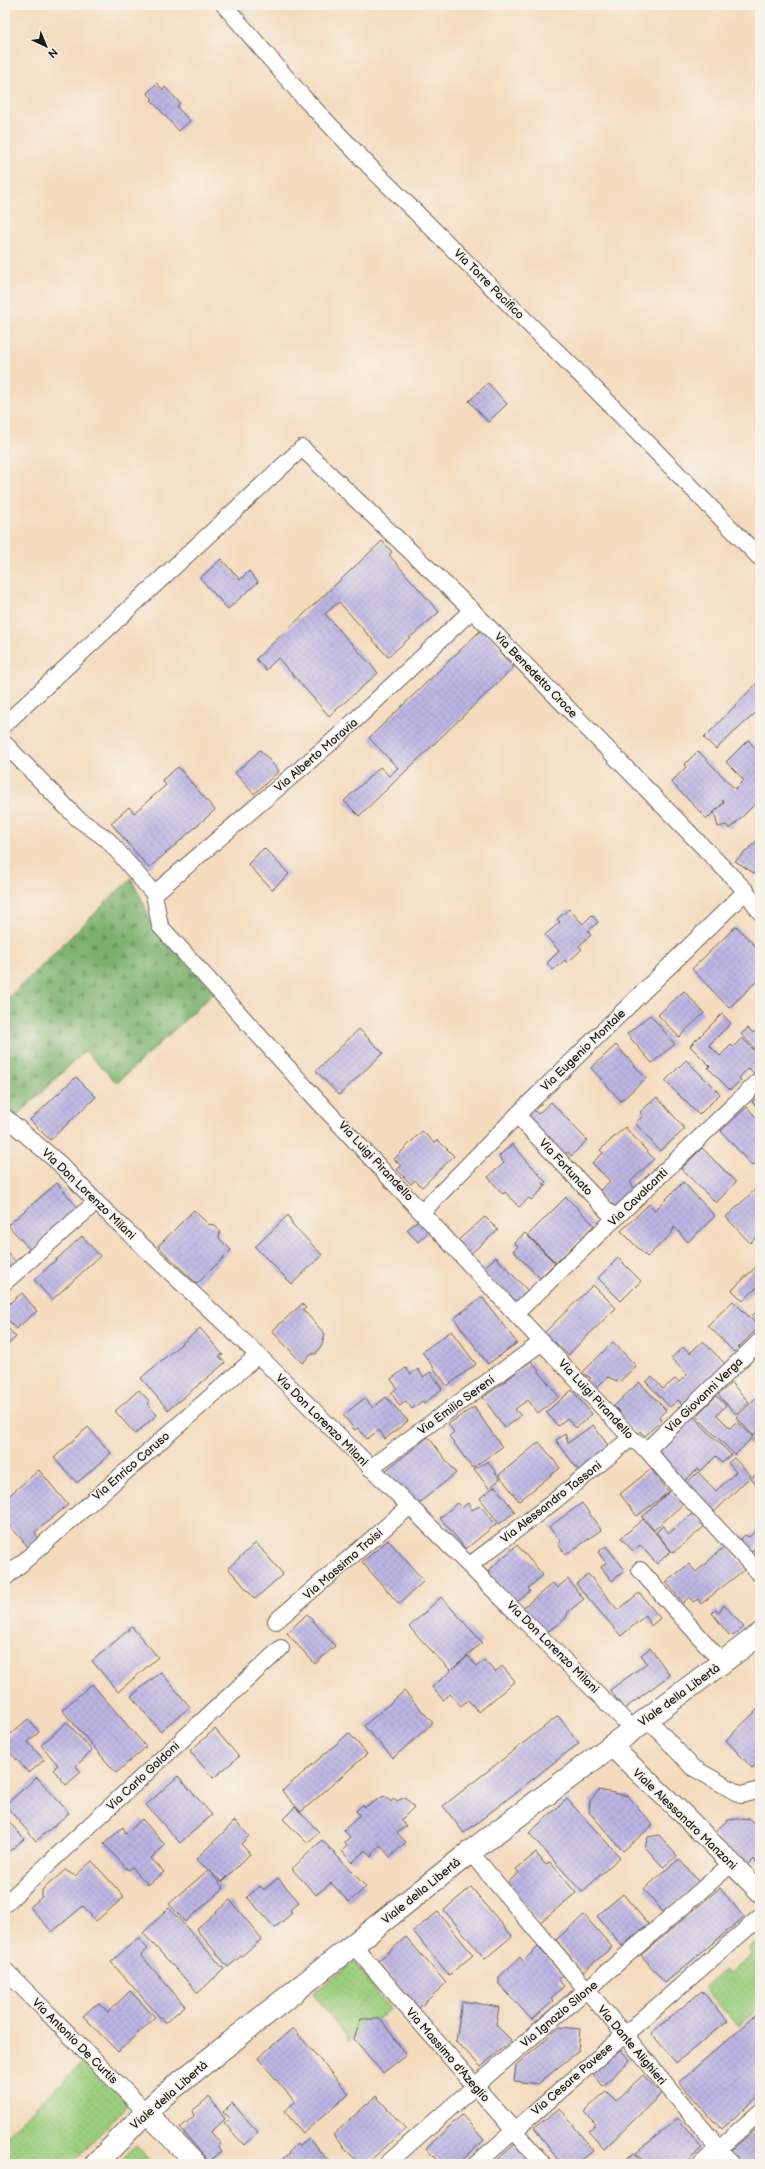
<svg xmlns="http://www.w3.org/2000/svg" width="765" height="2169" font-family="'Balsamiq Sans',sans-serif">
	<style>
		.grass { fill: url(#grass-dots); stroke: #5c754d }
		.forest { fill: url(#forest-firs); stroke: #4c6644 }
		.park { fill: #9bce7e; stroke: #5c754d }
		.building { fill: url(#building-cross-hatch) }
		.lines { fill: none; stroke-linecap: round; stroke-linejoin: round }
		.minor-casing { stroke: #685f55; stroke-width: 18 }
		.tertiary-casing { stroke: #685f55; stroke-width: 22 }
		.secondary-casing { stroke: #685f55; stroke-width: 24 }
		.minor { stroke: #fff; stroke-width: 16 }
		.tertiary { stroke: #fff; stroke-width: 20 }
		.secondary { stroke: #fff; stroke-width: 22 }
		.labels { text-anchor: middle; stroke-width: 3; stroke-linejoin: round; paint-order: stroke }
		.street-label { font-size: 12px; fill: #1c1c1c; stroke: #f7f3e8 }
	</style>
	<defs>
		<pattern id="grass-dots" width="8" height="8" patternUnits="userSpaceOnUse"><rect width="8" height="8" fill="#9bce7e"/><path d="M2 2h.1M6 6h.1" fill="none" stroke="#85b06c" stroke-width="1.8" stroke-linecap="round"/></pattern>
		<pattern id="forest-firs" width="22" height="20" patternUnits="userSpaceOnUse"><rect width="22" height="20" fill="#7cb16d"/><path d="M5 1l3.5 6h-7zM16 11l3.5 6h-7z" fill="#658f59"/></pattern>
		<pattern id="building-cross-hatch" width="8" height="8" patternUnits="userSpaceOnUse"><rect width="8" height="8" fill="#bcb5e4"/><path d="M0 0l8 8M0 8l8-8" fill="none" stroke="#a19bc3"/></pattern>
	</defs>
	<rect width="100%" height="100%" fill="#f7f3e8"/>
	<filter id="ink" filterUnits="userSpaceOnUse"><feTurbulence type="fractalNoise" baseFrequency=".025" numOctaves="2"/><feDisplacementMap in="SourceGraphic" scale="8" xChannelSelector="R" yChannelSelector="G"/><feConvolveMatrix kernelMatrix="1 2 1 2 8 2 1 2 1" color-interpolation-filters="sRGB"/></filter>
	<filter id="wash" filterUnits="userSpaceOnUse"><feTurbulence type="fractalNoise" baseFrequency=".012" numOctaves="4" result="noise"/><feDisplacementMap in="SourceGraphic" scale="16" xChannelSelector="R" yChannelSelector="G"/><feGaussianBlur stdDeviation="0.9" result="paint"/><feColorMatrix in="noise" values="0 0 0 0 0 0 0 0 0 0 0 0 0 0 0 0 0 1.4 0 .05"/><feComposite in="paint" operator="in"/></filter>
	<g filter="url(#wash)">
		<rect width="100%" height="100%" fill="#f4dbbe"/>
		<g class="grass">
			<path d="M760,1938V2007L739,2026L704,1988L724,1970L729,1974L752,1954L748,1949Z"/>
			<path d="M354,1962L390,2009L349,2041L313,1993Z"/>
			<path d="M86,2059L128,2104L72,2164H5V2137Z"/>
		</g>
		<path class="forest" d="M131,878L144,904L151,924L215,992L117,1083L85,1051L15,1118L5,1110V1001Z"/>
		<path class="park" d="M136,2145L154,2164H117Z"/>
		<g id="blocks">
			<g class="building">
				<path d="M157,83L163,90L165,87L180,103L177,107L190,121L179,131L151,100L153,99L147,93Z"/>
				<path d="M488,383L507,404L488,422L469,401Z"/>
				<path d="M382,541L392,552L389,555L439,612L388,657L339,602L325,614L378,673L329,716L278,658L266,670L256,659Z"/>
				<path d="M221,559L240,580L249,571L258,582L228,609L200,578Z"/>
				<path d="M483,628L502,649L499,652L514,667L359,816L344,801L380,767L389,776L398,768L369,738Z"/>
				<path d="M760,680V709L716,749L704,738Z"/>
				<path d="M748,740L760,753V799L730,829L726,825L718,827L714,812L724,803L723,800V803L707,819L671,782L686,767L684,765L698,751L735,789L744,780L726,762Z"/>
				<path d="M260,750L279,771L254,794L235,773Z"/>
				<path d="M178,767L215,810L149,868L111,823L129,807L134,813L166,785L162,780Z"/>
				<path d="M760,838V877L735,861Z"/>
				<path d="M264,848L289,874L272,890L248,864Z"/>
				<path d="M569,909L583,924L592,915L598,922L588,931L591,935L579,946L582,949L567,963L565,960L553,970L547,963L559,951L545,935L560,922L557,919Z"/>
				<path d="M736,926L760,951V978L729,1008L692,969Z"/>
				<path d="M684,991L704,1013L679,1037L658,1015Z"/>
				<path d="M722,1014L731,1023L709,1045L720,1056L731,1045L733,1047L742,1038L760,1056V1067L754,1073L748,1068L739,1078L741,1080L730,1090L708,1068L710,1066L690,1046Z"/>
				<path d="M650,1015L675,1044L652,1063L627,1034Z"/>
				<path d="M760,1026V1054L741,1034L748,1028L753,1033Z"/>
				<path d="M359,1029L383,1053L339,1095L316,1071Z"/>
				<path d="M616,1045L646,1078L621,1101L591,1068Z"/>
				<path d="M686,1060L720,1094L699,1115L665,1081Z"/>
				<path d="M76,1077L96,1097L50,1140L30,1120Z"/>
				<path d="M760,1095V1110L752,1102Z"/>
				<path d="M657,1097L685,1129L660,1151L635,1123L643,1116L640,1112Z"/>
				<path d="M551,1102L587,1140L571,1156L568,1152L561,1159L522,1118L532,1108L538,1114Z"/>
				<path d="M747,1107L760,1122V1159L752,1166L721,1131Z"/>
				<path d="M625,1127L654,1159L630,1182L635,1189L613,1210L597,1193L610,1181L592,1163L603,1153L600,1150Z"/>
				<path d="M422,1131L434,1143L438,1140L454,1156L422,1187L415,1180L411,1184L397,1170L401,1166L394,1159Z"/>
				<path d="M512,1144L546,1182L543,1184L547,1185L531,1200L529,1198L519,1207L505,1192L503,1194L488,1177L504,1163L499,1156Z"/>
				<path d="M702,1148L736,1182L716,1203L681,1169Z"/>
				<path d="M683,1182L715,1216L688,1242L674,1227L672,1233L647,1257L621,1231L649,1204L655,1210Z"/>
				<path d="M57,1183L80,1210L32,1252L8,1225Z"/>
				<path d="M757,1188L760,1190V1234L750,1243L726,1217Z"/>
				<path d="M566,1197L594,1225L556,1263L528,1235Z"/>
				<path d="M194,1210L208,1224L214,1225L220,1231L219,1238L231,1250L197,1284L158,1246Z"/>
				<path d="M288,1215L293,1225L322,1255L292,1284L255,1247Z"/>
				<path d="M485,1217L498,1230L469,1255L457,1241Z"/>
				<path d="M418,1220L429,1232L418,1242L407,1230Z"/>
				<path d="M525,1233L555,1263L540,1278L513,1251L518,1246L514,1243Z"/>
				<path d="M82,1236L100,1256L52,1300L34,1280Z"/>
				<path d="M5,1250L17,1263L5,1274Z"/>
				<path d="M496,1257L528,1291L513,1304L481,1270Z"/>
				<path d="M618,1258L641,1281L621,1301L598,1278Z"/>
				<path d="M760,1263V1284L743,1301L732,1290Z"/>
				<path d="M593,1285L616,1308L568,1355L555,1342L552,1346L541,1336Z"/>
				<path d="M22,1293L37,1311L16,1329L5,1316V1307Z"/>
				<path d="M482,1297L517,1343L488,1364L454,1318Z"/>
				<path d="M733,1301L759,1327L734,1352L708,1325Z"/>
				<path d="M302,1304L306,1308L303,1310L325,1334L322,1344L316,1354H312L302,1363L272,1331Z"/>
				<path d="M760,1308V1325L752,1316Z"/>
				<path d="M5,1325L16,1337L5,1347Z"/>
				<path d="M200,1328L223,1355L219,1356L225,1363L168,1410L141,1378Z"/>
				<path d="M451,1331L476,1364L447,1386L422,1352Z"/>
				<path d="M703,1341L729,1368L685,1409L678,1400L670,1407L646,1382L652,1377L663,1389L675,1379L679,1382L687,1375L671,1358L683,1347L690,1353Z"/>
				<path d="M613,1342L636,1366L619,1382L608,1377L593,1390L586,1383L591,1378L582,1373Z"/>
				<path d="M531,1361L559,1397L538,1413L528,1400L515,1409L521,1416L505,1428L483,1398Z"/>
				<path d="M406,1368L411,1374L418,1369L423,1377L430,1372L442,1389L424,1404L422,1401L412,1409L406,1401L400,1406L391,1393L397,1388L391,1379Z"/>
				<path d="M639,1382L666,1410L659,1417L662,1420L645,1436L640,1431L637,1434L618,1415L620,1412L614,1406Z"/>
				<path d="M731,1383L749,1402L736,1414L718,1395Z"/>
				<path d="M139,1390L150,1402L147,1404L157,1415L135,1434L115,1411Z"/>
				<path d="M572,1390L592,1414L576,1428L567,1418L558,1426L546,1412Z"/>
				<path d="M760,1394V1429L753,1435L736,1417Z"/>
				<path d="M716,1396L726,1405L717,1415L730,1428L737,1421L753,1437L735,1455L696,1416Z"/>
				<path d="M386,1397L408,1421L385,1439L379,1430L367,1439L358,1428L355,1430L343,1415L365,1398L373,1408Z"/>
				<path d="M474,1407L502,1447L472,1468L449,1436L454,1432L448,1424Z"/>
				<path d="M693,1416L731,1455L722,1463L716,1456L701,1471L697,1469L681,1485L654,1455Z"/>
				<path d="M593,1425L610,1448L579,1471L556,1440L565,1434L568,1443Z"/>
				<path d="M88,1427L111,1453L77,1483L54,1458Z"/>
				<path d="M760,1433V1449L752,1441Z"/>
				<path d="M428,1437L456,1473L414,1507L385,1471Z"/>
				<path d="M539,1442L560,1468L519,1501L499,1475Z"/>
				<path d="M734,1458L751,1476L710,1516L682,1487L698,1472L716,1491L736,1472L728,1463Z"/>
				<path d="M488,1461L500,1479L489,1488L474,1469Z"/>
				<path d="M651,1469L669,1492L637,1516L620,1494Z"/>
				<path d="M39,1470L68,1505L35,1532L38,1538L28,1547L5,1520V1499Z"/>
				<path d="M760,1470V1489L751,1479Z"/>
				<path d="M495,1486L515,1512L499,1524L480,1498Z"/>
				<path d="M671,1490L683,1504L654,1530L642,1517Z"/>
				<path d="M457,1503L462,1508L468,1503L472,1510L480,1506L496,1524L466,1549L440,1518Z"/>
				<path d="M582,1503L601,1530L566,1555L558,1544L561,1542L549,1527Z"/>
				<path d="M693,1513L705,1526L673,1553L656,1532L663,1526L669,1533Z"/>
				<path d="M643,1519L671,1551L657,1564L640,1545L633,1551L621,1538Z"/>
				<path d="M760,1527V1543L749,1554L738,1542L745,1535L749,1537Z"/>
				<path d="M388,1540L424,1581L399,1604L362,1562Z"/>
				<path d="M256,1543L283,1574L255,1599L228,1568Z"/>
				<path d="M517,1545L543,1575L528,1588L530,1591L516,1603L488,1571Z"/>
				<path d="M726,1545L745,1569L701,1604L698,1599L693,1602L689,1597L683,1603L666,1582L689,1564L696,1572Z"/>
				<path d="M606,1546L625,1570L612,1581L601,1567L606,1563L598,1552Z"/>
				<path d="M760,1547V1564L750,1556Z"/>
				<path d="M588,1574L618,1610L639,1593L660,1618L651,1626L646,1615L621,1636L576,1584Z"/>
				<path d="M568,1579L584,1599L568,1612L566,1618L543,1635L520,1610L553,1583L557,1588Z"/>
				<path d="M441,1597L482,1642L453,1669L468,1656L477,1666L484,1660L495,1672L502,1666L515,1681L479,1712L468,1700L461,1706L450,1694L443,1700L432,1687L451,1671L409,1627Z"/>
				<path d="M724,1605L744,1627L733,1636L731,1634L729,1635L712,1613L716,1609L718,1613Z"/>
				<path d="M307,1614L335,1646L315,1664L287,1633Z"/>
				<path d="M132,1627L158,1657L118,1692L92,1661Z"/>
				<path d="M650,1648L670,1675L624,1709L610,1690L647,1663L641,1655Z"/>
				<path d="M161,1672L190,1707L160,1731L131,1696Z"/>
				<path d="M92,1684L146,1747L116,1773L62,1710Z"/>
				<path d="M404,1691L433,1723L393,1758L364,1726Z"/>
				<path d="M760,1707V1760L752,1768L726,1740Z"/>
				<path d="M558,1716L579,1743L464,1833L443,1806Z"/>
				<path d="M28,1719L39,1732L28,1742L44,1760L29,1773L5,1747V1739Z"/>
				<path d="M67,1722L92,1751L76,1766L81,1772L66,1785L53,1769L58,1765L41,1745Z"/>
				<path d="M215,1729L239,1757L213,1778L190,1751Z"/>
				<path d="M349,1733L367,1754L301,1812L282,1791Z"/>
				<path d="M178,1776L212,1815L180,1843L146,1805Z"/>
				<path d="M37,1777L69,1813L36,1841L5,1805Z"/>
				<path d="M599,1790L628,1796L653,1825L623,1851L589,1812L590,1801Z"/>
				<path d="M384,1796L391,1802L394,1798L397,1801L405,1797L414,1807L401,1820L406,1826L397,1833L406,1842L390,1857L380,1845L371,1857L365,1850L352,1863L342,1851L347,1846L344,1842L350,1837L344,1830L360,1815L356,1811L362,1805L365,1807Z"/>
				<path d="M567,1799L620,1857L582,1892L529,1833Z"/>
				<path d="M295,1807L319,1832L307,1843L283,1819Z"/>
				<path d="M5,1817L24,1839L5,1855Z"/>
				<path d="M760,1817V1858L755,1862L753,1859L744,1868L713,1833L728,1820L749,1818L755,1823Z"/>
				<path d="M142,1819L165,1845L151,1858L164,1872L148,1885L132,1867L128,1870L104,1844L123,1827L126,1834Z"/>
				<path d="M235,1821L249,1836L241,1844L250,1854L222,1882L196,1859Z"/>
				<path d="M659,1835L677,1856L663,1867L645,1847L648,1837Z"/>
				<path d="M322,1840L366,1887L349,1902L331,1883L316,1895L292,1869Z"/>
				<path d="M536,1853L546,1865L550,1862L576,1893L539,1923L507,1883L519,1873L516,1869Z"/>
				<path d="M679,1859L699,1882L664,1913L644,1889Z"/>
				<path d="M92,1861L124,1897L96,1921L83,1906L52,1932L30,1907L42,1897V1890L65,1870L75,1876Z"/>
				<path d="M208,1870L224,1888L185,1922L169,1904Z"/>
				<path d="M278,1878L299,1902L290,1910L292,1913L275,1928L247,1897L260,1886L264,1890Z"/>
				<path d="M471,1887L512,1936L485,1959L444,1910Z"/>
				<path d="M720,1888L744,1917L665,1983L641,1955Z"/>
				<path d="M623,1894L648,1924L622,1946L597,1916Z"/>
				<path d="M230,1900L262,1939L228,1967L196,1929Z"/>
				<path d="M169,1908L224,1969L198,1993L143,1933Z"/>
				<path d="M438,1912L473,1955L449,1975L413,1931Z"/>
				<path d="M584,1915L612,1947L583,1972L556,1940Z"/>
				<path d="M406,1937L446,1983L419,2008L378,1961Z"/>
				<path d="M138,1938L148,1949L141,1955L185,2006L165,2023L111,1962Z"/>
				<path d="M538,1947L563,1975L558,1980L564,1986L551,1998L553,2001L532,2020L499,1984V1977L520,1957L523,1961Z"/>
				<path d="M130,1991L155,2017L118,2052L83,2016L94,2006L100,2004L108,2012Z"/>
				<path d="M702,1991L727,2021L676,2063L651,2033Z"/>
				<path d="M462,2001L499,2007L496,2025L511,2040L481,2067L456,2041Z"/>
				<path d="M760,2011V2095L721,2129L679,2082Z"/>
				<path d="M361,2019H381L406,2055L383,2073L354,2039Z"/>
				<path d="M560,2027L580,2029L578,2051L538,2084L514,2081L516,2065Z"/>
				<path d="M293,2028L349,2094L303,2133L284,2111L295,2102L258,2058Z"/>
				<path d="M618,2047L630,2060L603,2086L591,2073Z"/>
				<path d="M643,2075L661,2094L604,2149L588,2131L596,2124L584,2112L606,2091L616,2101Z"/>
				<path d="M376,2096L406,2129L366,2164H359L333,2135Z"/>
				<path d="M209,2097L225,2119L211,2132L221,2144L218,2146L222,2151L209,2162L180,2128L194,2116L192,2111Z"/>
				<path d="M232,2103L258,2132L244,2145L224,2123L229,2118L223,2112Z"/>
				<path d="M560,2108L593,2151L576,2164H561L534,2128Z"/>
				<path d="M462,2115L484,2140L458,2164H440L426,2148Z"/>
				<path d="M678,2118L702,2148L683,2164H645L636,2153Z"/>
				<path d="M755,2130L760,2136V2158L753,2164H741L730,2151Z"/>
				<path d="M309,2139L331,2164H280L279,2162L290,2154L288,2153L297,2144L300,2146Z"/>
				<path d="M515,2144L534,2164H493Z"/>
				<path d="M634,2153L642,2164H620Z"/>
			</g>
		</g>
	</g>
	<g filter="url(#ink)">
		<use href="#blocks" fill-opacity="0" stroke="#685f55" stroke-width="1"/>
		<g class="lines">
			<defs>
				<g id="minor">
					<path d="M224,5L303,97L376,173L596,390L760,558"/>
					<path d="M5,724L302,448L472,610L746,891L760,912"/>
					<path d="M5,744L77,818L108,840L154,894L160,926L318,1101L631,1438L647,1450L679,1487L760,1574"/>
					<path d="M154,894L334,740L472,610"/>
					<path d="M517,1115L615,1219"/>
					<path d="M5,1117L60,1164L96,1202L258,1355L633,1729"/>
					<path d="M423,1211L517,1115L746,891"/>
					<path d="M5,1282L96,1202"/>
					<path d="M516,1313L760,1080"/>
					<path d="M647,1450L760,1341"/>
					<path d="M370,1468L542,1342"/>
					<path d="M470,1565L553,1502L631,1438"/>
					<path d="M640,1570L723,1663"/>
					<path d="M5,1578L258,1355"/>
					<path d="M276,1621L409,1507"/>
					<path d="M648,1719L692,1767L741,1795L760,1790"/>
					<path d="M470,1852L624,2034L732,2164"/>
					<path d="M5,1904L281,1648"/>
					<path d="M353,1945L543,2164"/>
					<path d="M5,1970L146,2112"/>
					<path d="M387,2164C500,2062 617,1965 731,1864"/>
					<path d="M476,2164L760,1917"/>
					<path d="M701,2164L760,2112"/>
				</g>
				<g id="tertiary">
					<path d="M611,1746L682,1813L760,1892"/>
					<path d="M146,2112L196,2164"/>
				</g>
				<path id="secondary" d="M96,2164L146,2112L163,2096L470,1852L760,1634"/>
			</defs>
			<use href="#minor" class="minor-casing"/>
			<use href="#tertiary" class="tertiary-casing"/>
			<use href="#secondary" class="secondary-casing"/>
			<use href="#minor" class="minor"/>
			<use href="#tertiary" class="tertiary"/>
			<use href="#secondary" class="secondary"/>
		</g>
	</g>
	<g class="labels">
		<g class="street-label">
			<text transform="translate(489 284) rotate(45)" y="4">Via Torre Pacifico</text>
			<text transform="translate(536 675) rotate(46)" y="4">Via Benedetto Croce</text>
			<text transform="translate(316 755) rotate(-41)" y="4">Via Alberto Moravia</text>
			<text transform="translate(583 1050) rotate(-44)" y="4">Via Eugenio Montale</text>
			<text transform="translate(376 1161) rotate(47)" y="4">Via Luigi Pirandello</text>
			<text transform="translate(566 1167) rotate(47)" y="4">Via Fortunato</text>
			<text transform="translate(89 1194) rotate(44)" y="4">Via Don Lorenzo Milani</text>
			<text transform="translate(638 1197) rotate(-44)" y="4">Via Cavalcanti</text>
			<text transform="translate(704 1395) rotate(-44)" y="4">Via Giovanni Verga</text>
			<text transform="translate(596 1399) rotate(47)" y="4">Via Luigi Pirandello</text>
			<text transform="translate(456 1405) rotate(-36)" y="4">Via Emilio Sereni</text>
			<text transform="translate(322 1420) rotate(45)" y="4">Via Don Lorenzo Milani</text>
			<text transform="translate(131 1466) rotate(-41)" y="4">Via Enrico Caruso</text>
			<text transform="translate(551 1502) rotate(-38)" y="4">Via Alessandro Tassoni</text>
			<text transform="translate(343 1564) rotate(-41)" y="4">Via Massimo Troisi</text>
			<text transform="translate(553 1647) rotate(45)" y="4">Via Don Lorenzo Milani</text>
			<text transform="translate(679 1695) rotate(-36)" y="4">Viale della Libertà</text>
			<text transform="translate(143 1776) rotate(-43)" y="4">Via Carlo Goldoni</text>
			<text transform="translate(685 1819) rotate(44)" y="4">Viale Alessandro Manzoni</text>
			<text transform="translate(421 1891) rotate(-39)" y="4">Viale della Libertà</text>
			<text transform="translate(559 2014) rotate(-40)" y="4">Via Ignazio Silone</text>
			<text transform="translate(75 2041) rotate(45)" y="4">Via Antonio De Curtis</text>
			<text transform="translate(632 2045) rotate(50)" y="4">Via Dante Alighieri</text>
			<text transform="translate(448 2055) rotate(49)" y="4">Via Massimo d'Azeglio</text>
			<text transform="translate(572 2079) rotate(-41)" y="4">Via Cesare Pavese</text>
			<text transform="translate(169 2095) rotate(-41)" y="4">Viale della Libertà</text>
		</g>
	</g>
	<rect width="765" height="2169" fill="none" stroke="#f7f3e8" stroke-width="20"/>
	<g transform="translate(46 46) rotate(136)" stroke="#f7f3e8" stroke-width="3" paint-order="stroke">
	<path d="M0-3L7 15L0 10L-7 15Z" fill="#1c1c1c"/>
	<text y="-6" font-size="11" font-weight="bold" text-anchor="middle" fill="#1c1c1c">N</text>
	</g>
</svg>
